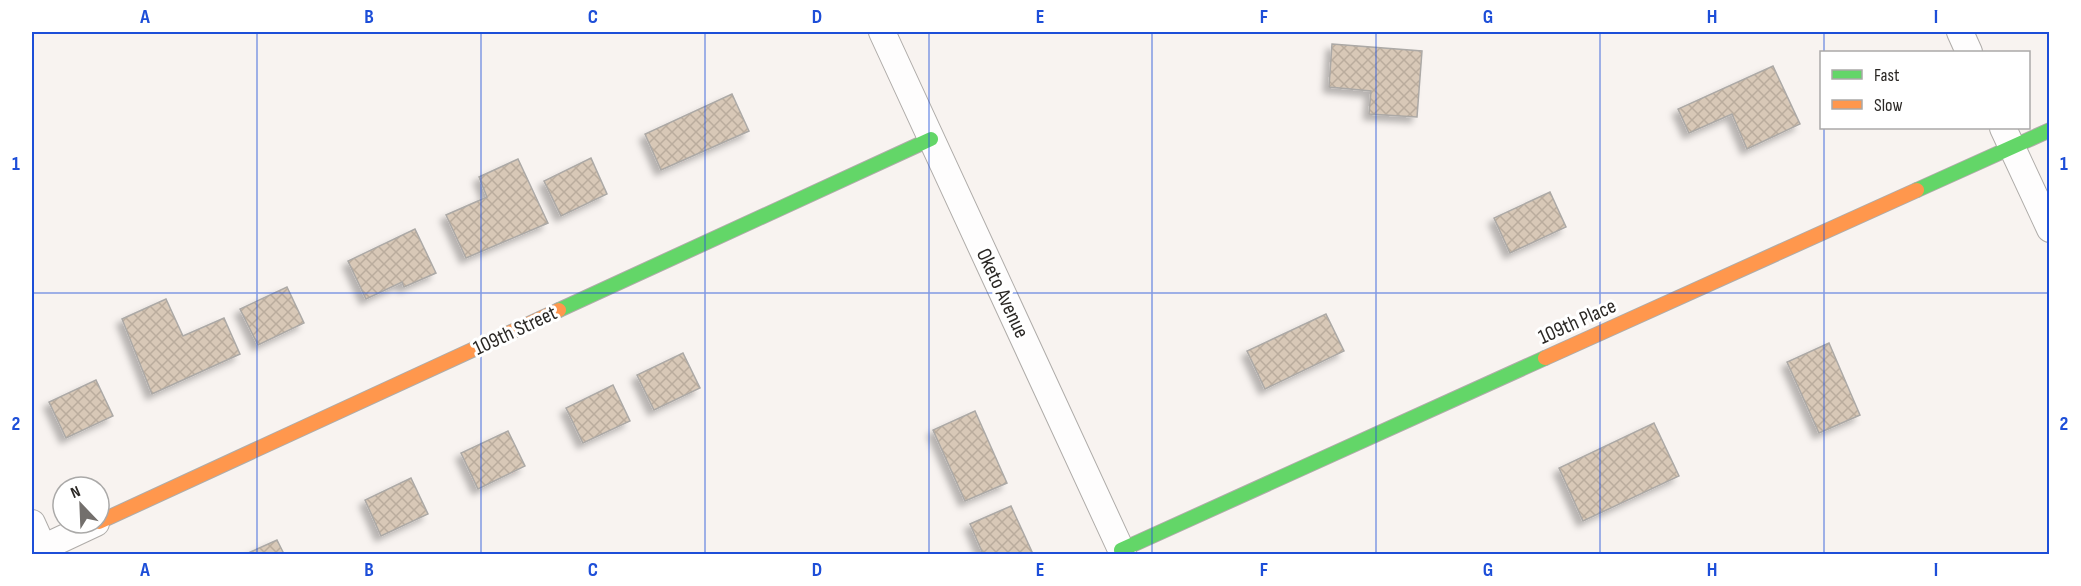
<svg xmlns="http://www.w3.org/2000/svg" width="2081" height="586" font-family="'Sofia Sans Condensed',sans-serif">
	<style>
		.building { fill: url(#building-cross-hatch); stroke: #aca9a6; stroke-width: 1.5; filter: url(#shadow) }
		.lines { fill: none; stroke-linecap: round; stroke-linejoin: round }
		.street-casing { stroke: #afaca9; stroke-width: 28 }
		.fast-casing { stroke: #afaca9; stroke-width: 16 }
		.slow-casing { stroke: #afaca9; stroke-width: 16 }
		.street { stroke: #fefdfd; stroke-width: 26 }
		.fast { stroke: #63d668; stroke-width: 14 }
		.slow { stroke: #ff974d; stroke-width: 14 }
		.grid { fill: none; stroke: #1d4ed8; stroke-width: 1.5; stroke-opacity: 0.55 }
		.labels { text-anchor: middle; stroke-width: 6; stroke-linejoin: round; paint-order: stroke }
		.street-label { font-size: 21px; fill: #2b2825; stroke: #fff }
		.neatline { fill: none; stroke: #1d4ed8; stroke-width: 2 }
		.grid-label { font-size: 20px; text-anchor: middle; font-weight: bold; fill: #1d4ed8 }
	</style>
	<defs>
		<pattern id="building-cross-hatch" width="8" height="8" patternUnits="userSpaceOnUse" patternTransform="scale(1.5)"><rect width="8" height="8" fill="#d8c8b7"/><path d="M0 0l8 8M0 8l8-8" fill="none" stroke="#baac9d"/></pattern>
		<filter id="shadow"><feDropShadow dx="-5.5" dy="5.5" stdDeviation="3" flood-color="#0004"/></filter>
	</defs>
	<rect width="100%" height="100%" fill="#f8f3f0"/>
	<g class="building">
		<path d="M1332,44L1422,51L1417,117L1369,114L1371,91L1329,87Z"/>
		<path d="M1773,66L1800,124L1747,149L1732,114L1689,133L1678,109Z"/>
		<path d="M732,94L749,131L661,170L645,134Z"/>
		<path d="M591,158L607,194L561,216L544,181Z"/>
		<path d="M518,159L548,223L466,258L446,215L487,197L479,177Z"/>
		<path d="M1550,192L1566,227L1510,253L1494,218Z"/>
		<path d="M415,229L436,273L404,287L402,282L366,299L348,261Z"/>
		<path d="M287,287L304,323L258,345L240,309Z"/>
		<path d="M166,299L183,336L224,318L240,354L152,394L122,319Z"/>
		<path d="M1326,314L1344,351L1265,389L1247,351Z"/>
		<path d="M1829,343L1860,415L1819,433L1787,362Z"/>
		<path d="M683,353L700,388L654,410L637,375Z"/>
		<path d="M96,380L113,416L66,438L49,402Z"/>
		<path d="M613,385L630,421L583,443L566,408Z"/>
		<path d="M975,411L1007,483L965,501L933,430Z"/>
		<path d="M1654,423L1679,476L1583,521L1559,468Z"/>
		<path d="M508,431L525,466L478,489L461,453Z"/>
		<path d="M411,478L428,514L381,536L365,500Z"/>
		<path d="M1011,506L1033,554H983L970,524Z"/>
		<path d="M277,540L284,554H246Z"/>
	</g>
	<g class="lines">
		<defs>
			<g id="street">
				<path d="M882,32L1123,554"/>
				<path d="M1960,32L1969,52"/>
				<path d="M2003,128L2050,229"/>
				<path d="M32,523L46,554"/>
				<path d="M32,553L96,523"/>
			</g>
			<g id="fast">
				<path d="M1917,190L2050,130"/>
				<path d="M559,310L931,139"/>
				<path d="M1121,550L1545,358"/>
			</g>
			<g id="slow">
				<path d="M1545,358L1917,190"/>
				<path d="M99,522L559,310"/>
			</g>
		</defs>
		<use href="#street" class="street-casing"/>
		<use href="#fast" class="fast-casing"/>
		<use href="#slow" class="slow-casing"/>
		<use href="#street" class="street"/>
		<use href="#fast" class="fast"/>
		<use href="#slow" class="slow"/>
	</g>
	<path class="grid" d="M257,32V554M481,32V554M705,32V554M929,32V554M1152,32V554M1376,32V554M1600,32V554M1824,32V52M1824,128V554M32,293H2050"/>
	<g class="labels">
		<g class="street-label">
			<text transform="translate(1003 293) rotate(65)" y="7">Oketo Avenue</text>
			<text transform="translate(1577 321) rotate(-24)" y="7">109th Place</text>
			<text transform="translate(515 330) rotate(-25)" y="7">109th Street</text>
		</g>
	</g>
	<rect width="2081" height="586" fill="none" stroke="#ffffff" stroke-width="66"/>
	<rect x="1820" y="51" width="210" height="78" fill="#ffffff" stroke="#aaa9a8" stroke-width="1.5"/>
	<rect x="1832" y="70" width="30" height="9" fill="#63d668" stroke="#aaa9a8" stroke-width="1.5"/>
	<text x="1874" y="81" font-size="18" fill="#2b2825">Fast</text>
	<rect x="1832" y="100" width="30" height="9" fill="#ff974d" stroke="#aaa9a8" stroke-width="1.5"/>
	<text x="1874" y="111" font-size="18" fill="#2b2825">Slow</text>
	<g transform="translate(81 505) rotate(337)"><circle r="28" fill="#ffffff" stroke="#aaa9a8" stroke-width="1.5"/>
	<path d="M0-4.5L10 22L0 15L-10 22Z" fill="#736f6c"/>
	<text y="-9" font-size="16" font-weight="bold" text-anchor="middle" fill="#2b2825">N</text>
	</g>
	<rect x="33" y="33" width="2015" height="520" class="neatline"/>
	<g class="grid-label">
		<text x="145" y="23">A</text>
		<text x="369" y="23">B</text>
		<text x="593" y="23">C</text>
		<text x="817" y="23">D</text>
		<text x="1040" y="23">E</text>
		<text x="1264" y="23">F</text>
		<text x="1488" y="23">G</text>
		<text x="1712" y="23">H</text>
		<text x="1936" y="23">I</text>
		<text x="16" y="170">1</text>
		<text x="2064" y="170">1</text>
		<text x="16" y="430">2</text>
		<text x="2064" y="430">2</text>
		<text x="145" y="576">A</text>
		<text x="369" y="576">B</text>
		<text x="593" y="576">C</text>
		<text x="817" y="576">D</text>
		<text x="1040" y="576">E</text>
		<text x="1264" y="576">F</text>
		<text x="1488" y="576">G</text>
		<text x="1712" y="576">H</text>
		<text x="1936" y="576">I</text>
	</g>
</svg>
